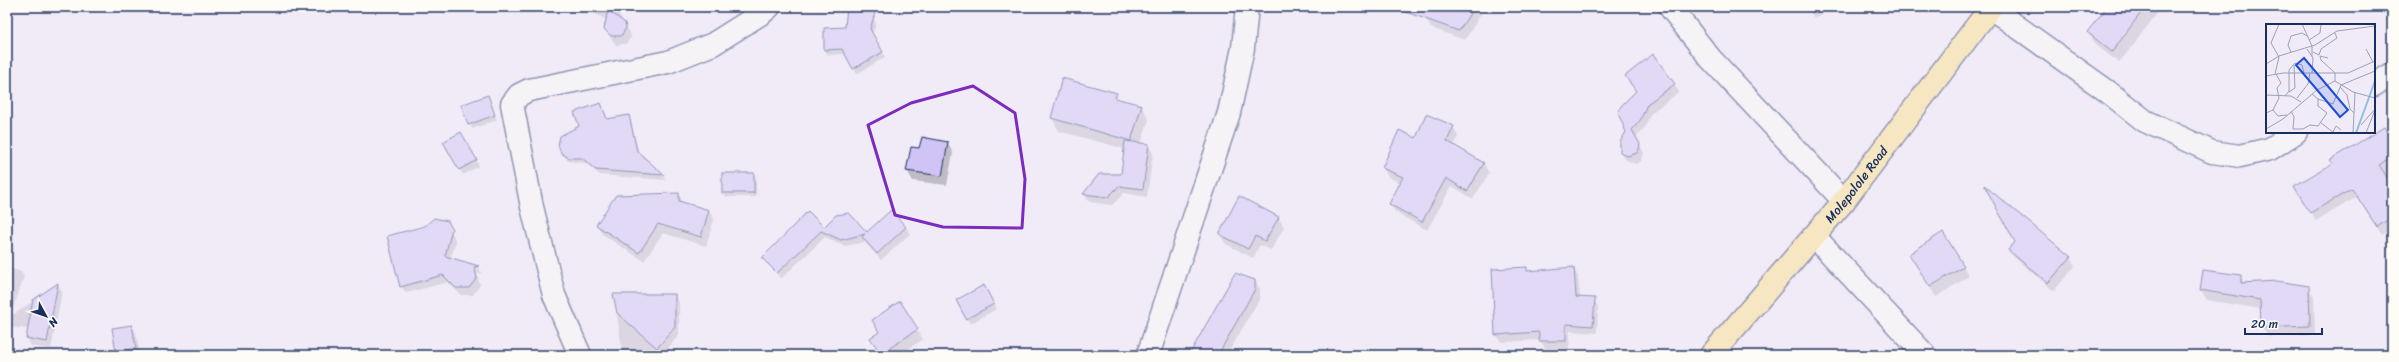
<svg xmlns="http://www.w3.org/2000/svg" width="2399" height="362" font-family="Sriracha,sans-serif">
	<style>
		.shadow { fill: #0003 }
		.building { fill: #d0c4f6; stroke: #1b2f5e }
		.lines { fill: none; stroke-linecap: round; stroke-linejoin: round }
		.minor-casing { stroke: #1b2f5e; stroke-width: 25 }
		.primary-casing { stroke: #1b2f5e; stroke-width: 25 }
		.minor { stroke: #fdfcf7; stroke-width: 22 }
		.primary { stroke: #fde080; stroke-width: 22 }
		.marked { fill: none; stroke: #7b2cbf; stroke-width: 3; stroke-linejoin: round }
		.labels { text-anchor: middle; stroke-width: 3; stroke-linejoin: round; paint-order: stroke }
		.street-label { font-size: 13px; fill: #1b2f5e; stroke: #fdfcf7 }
		.inset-river { fill: none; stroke: #8bc0e8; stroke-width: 2 }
		.inset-road { fill: none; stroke: #9ba0ba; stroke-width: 1 }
		.view { fill: #1d4ed8; fill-opacity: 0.15; stroke: #1d4ed8; stroke-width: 2 }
		.inset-edge { fill: none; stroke: #1b2f5e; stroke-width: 2 }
	</style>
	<rect width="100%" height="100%" fill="#f0ebf7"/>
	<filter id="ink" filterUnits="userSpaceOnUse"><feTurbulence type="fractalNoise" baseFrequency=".025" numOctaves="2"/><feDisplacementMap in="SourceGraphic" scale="8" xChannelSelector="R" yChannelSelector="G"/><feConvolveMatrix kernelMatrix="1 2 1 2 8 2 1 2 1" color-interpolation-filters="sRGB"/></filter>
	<g filter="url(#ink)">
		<g class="shadow">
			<path d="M583,7H615L630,33L631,37L626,44L616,45L605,29L607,20Z"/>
			<path d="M852,7H869L876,24L872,35L885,57L857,74L845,54L828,55L825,50L846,28Z"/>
			<path d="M1433,7H1477L1481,14L1465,40L1431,28L1426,19Z"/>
			<path d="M1808,7H1833L1814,18Z"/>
			<path d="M2108,7H2162L2119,63L2095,44L2088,32Z"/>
			<path d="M2181,7H2188L2185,11Z"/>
			<path d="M1626,77L1674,84L1679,92L1651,113L1645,127L1636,138L1644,153L1641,161L1636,164L1626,160L1621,152L1637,93Z"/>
			<path d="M1116,94L1119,100L1141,106L1149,119L1141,144L1148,145L1153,153L1147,197L1124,193L1112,205L1089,202L1084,194L1099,175H1122L1125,149L1059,131L1052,118Z"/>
			<path d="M490,101L497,120L472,129L462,106Z"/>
			<path d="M601,104L608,120L629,116L639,154L666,180L600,175L585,163L568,161L560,149Z"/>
			<path d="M1453,127L1458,136L1454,146L1484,164L1489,173L1473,199L1452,186L1427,230L1395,212L1390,204L1401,183L1388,177L1383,168L1417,139Z"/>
			<path d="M461,133L479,166L463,175L445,142Z"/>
			<path d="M2392,141V228L2382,235L2357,197L2316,221L2295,186Z"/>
			<path d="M948,143L953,153L947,185L913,181L907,171L920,150Z"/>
			<path d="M753,174L756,179V197H726L723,192Z"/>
			<path d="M678,194L683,203L709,211L714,219L706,246L663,233L644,261L602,234L597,225Z"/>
			<path d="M1278,217L1284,227L1271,250L1260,245L1253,258L1226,244L1220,234Z"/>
			<path d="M906,227L910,234L881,260L865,242L845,246L825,237L781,279L764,258L824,228L867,234Z"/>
			<path d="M451,230L456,242L450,259L478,267L482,273L477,274L480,285L473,295H461L448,282L406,293L401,286Z"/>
			<path d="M1943,233L1969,276L1936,297L1916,264Z"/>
			<path d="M2010,250L2070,257L2075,266L2054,291L2015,258Z"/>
			<path d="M7,267L21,272L24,277L10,317L58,284L62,292L51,349L31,346L27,338L28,329L11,327L8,322L7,326Z"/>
			<path d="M1526,268L1528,272L1573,268L1578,276L1580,299H1594L1598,307L1597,333L1570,331L1569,349L1545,348L1540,340L1501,342L1496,334Z"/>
			<path d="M2240,276L2244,283L2308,287L2314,297L2315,335L2268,337L2262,327L2261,309L2207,300L2201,290Z"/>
			<path d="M1255,281L1260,289V298L1227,355H1196Z"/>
			<path d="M983,286L996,309L970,324L957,300Z"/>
			<path d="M614,295H675L679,303V335L662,355H623Z"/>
			<path d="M132,326L136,333L140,355H113L116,347Z"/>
			<path d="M917,330L923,339L899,355H882L877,348Z"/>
			<path d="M2392,333V343L2388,336Z"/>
			<path d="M811,350L818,355H808Z"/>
		</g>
		<g class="building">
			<path d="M847,7H877L870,29L883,52L853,69L842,49L824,50V28L845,27Z"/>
			<path d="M1400,7H1474L1459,31L1400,10Z"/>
			<path d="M2107,7H2145L2112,52L2087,32Z"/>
			<path d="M608,10L625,23L626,28L621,36H611L604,29Z"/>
			<path d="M1653,54L1675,84L1647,104L1641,119L1632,130L1640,144L1639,149L1637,153L1627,156L1620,152V142L1626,132L1618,113L1621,106L1636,91L1625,76Z"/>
			<path d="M1062,78L1117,93L1115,98L1142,105L1131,141L1051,118Z"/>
			<path d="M488,95L495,115L468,125L461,105Z"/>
			<path d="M601,103L607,119L629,115L637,151L664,175L596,170L582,158H569L561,153L558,145L560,136L579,126L574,112Z"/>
			<path d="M1426,114L1454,126L1447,141L1484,163L1467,191L1446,178L1422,222L1389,204L1403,177L1382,168L1399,130L1416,138Z"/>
			<path d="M2384,127L2392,139V156L2379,165L2392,185V217L2377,227L2352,189L2310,213L2294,186L2332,164L2329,161Z"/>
			<path d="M461,132L477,160L459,170L443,142Z"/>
			<path d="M922,137L948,142L942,176L906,171L911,147L919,148Z"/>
			<path d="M1125,141L1149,144L1143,189L1119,186L1108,197L1083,194L1099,174H1121Z"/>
			<rect x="722" y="173" width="32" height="20"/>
			<path d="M1984,185L2071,257L2048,283L2008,250L2015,242Z"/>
			<path d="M679,193V201L709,210L701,237L658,224L639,253L596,225L616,195Z"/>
			<path d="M1239,196L1279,217L1265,241L1255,236L1248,249L1219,234Z"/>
			<path d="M891,210L906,227L877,254L862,237L865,234L841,240L821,231L777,273L762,258L808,211L824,227L836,215L849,213L867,232Z"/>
			<path d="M434,218L448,221L452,229L445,256L479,266L474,267L477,278L469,288H456L443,275L400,287L387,236L425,226Z"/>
			<path d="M1943,232L1964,266L1930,287L1909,254Z"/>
			<path d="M1527,267V271L1574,267L1576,297L1595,298L1593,326L1566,324V341H1539V332L1495,335L1492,269Z"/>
			<path d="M2203,270L2241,275V283L2277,281L2309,286L2310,326L2261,328L2260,300L2200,290Z"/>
			<path d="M1235,273L1255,280V289L1218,355H1189Z"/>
			<path d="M58,283L47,342L26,338L33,300Z"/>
			<path d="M984,285L994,304L966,319L956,300Z"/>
			<path d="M613,294H675V327L657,348L617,313Z"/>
			<path d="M900,301L918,329L881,354L870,338L879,332L872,320Z"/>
			<path d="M132,325L136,348L116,352L112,328Z"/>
		</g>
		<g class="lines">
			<defs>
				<g id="minor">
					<path d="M1670,7L1710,58L1844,201"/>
					<path d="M1991,8L2107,91L2145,121L2212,152L2240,156L2270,149L2296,132"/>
					<path d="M2374,85L2392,74"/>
					<path d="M1814,236L1925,355"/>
					<path d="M580,355L554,295L532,207L512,104L519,95L529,90L668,62L713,44L762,13L769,7"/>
					<path d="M1148,355L1229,113L1243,48L1247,7"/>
				</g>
				<g id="primary">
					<path id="s1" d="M1711,355L1844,201L1991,7"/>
				</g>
			</defs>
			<use href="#minor" class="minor-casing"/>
			<use href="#primary" class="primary-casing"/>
			<use href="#minor" class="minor"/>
			<use href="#primary" class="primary"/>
		</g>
	</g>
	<path d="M0 0H2399V362H0ZM973,86L1015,113L1025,179L1022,228L943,227L895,215L868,125L911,103Z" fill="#f0ebf7" fill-opacity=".55" fill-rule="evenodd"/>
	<path class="marked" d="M973,86L1015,113L1025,179L1022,228L943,227L895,215L868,125L911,103Z"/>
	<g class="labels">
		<g class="street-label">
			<text dy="5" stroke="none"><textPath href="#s1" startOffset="224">Molepolole Road</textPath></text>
		</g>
	</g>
	<g transform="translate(2266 24)">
		<rect width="109" height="109" fill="#f0ebf7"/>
		<path class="inset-river" d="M90,109L109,57"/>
		<path class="inset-road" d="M36,0L46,22V33M43,16L54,9L55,0M41,25L47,34L46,49M100,25L107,38M25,28L22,21L25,12L36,9L41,12M47,28L53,31L55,25L71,14L69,9M62,34L54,32L55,36L69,49V57M0,40L13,32L49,21L71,7L109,2M9,50L13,33L5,19L13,0M0,52L17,49H82L109,37M74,63L81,71L84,85L88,89L87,109M23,68L29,64L28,41M46,70L52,75L67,80L75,61L109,47M0,71L25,72L35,78M19,72L23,67V46L29,39L36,41L38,49M31,74L42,60L44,49M7,86L12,92L21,91M25,87L28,93L27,105H37L44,101L52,102L61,89L52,82V75M0,89L7,86L13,74L11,64L15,59L10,50M88,89L89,68M54,98L68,109M95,101L109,85M0,105L17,95L51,66L69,57L87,68L109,74M67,108L70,102L75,106M100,109L109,86"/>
		<path class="view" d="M38,34L82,86L74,93L30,41Z"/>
		<rect width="109" height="109" class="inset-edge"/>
	</g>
	<rect width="2399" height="362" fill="none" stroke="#fdfcf7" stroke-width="24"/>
	<rect x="12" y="12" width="2375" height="338" fill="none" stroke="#1b2f5e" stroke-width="1.5" filter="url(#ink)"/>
	<g transform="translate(46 316) rotate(130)" stroke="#fdfcf7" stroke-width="3" paint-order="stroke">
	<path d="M0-3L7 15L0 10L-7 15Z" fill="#1b2f5e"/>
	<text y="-6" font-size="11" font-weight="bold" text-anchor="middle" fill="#1b2f5e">N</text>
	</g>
	<path d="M2245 328v6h77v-6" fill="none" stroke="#1b2f5e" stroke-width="2"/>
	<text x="2251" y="328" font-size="12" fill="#1b2f5e" stroke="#fdfcf7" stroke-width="3" paint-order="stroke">20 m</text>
</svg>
